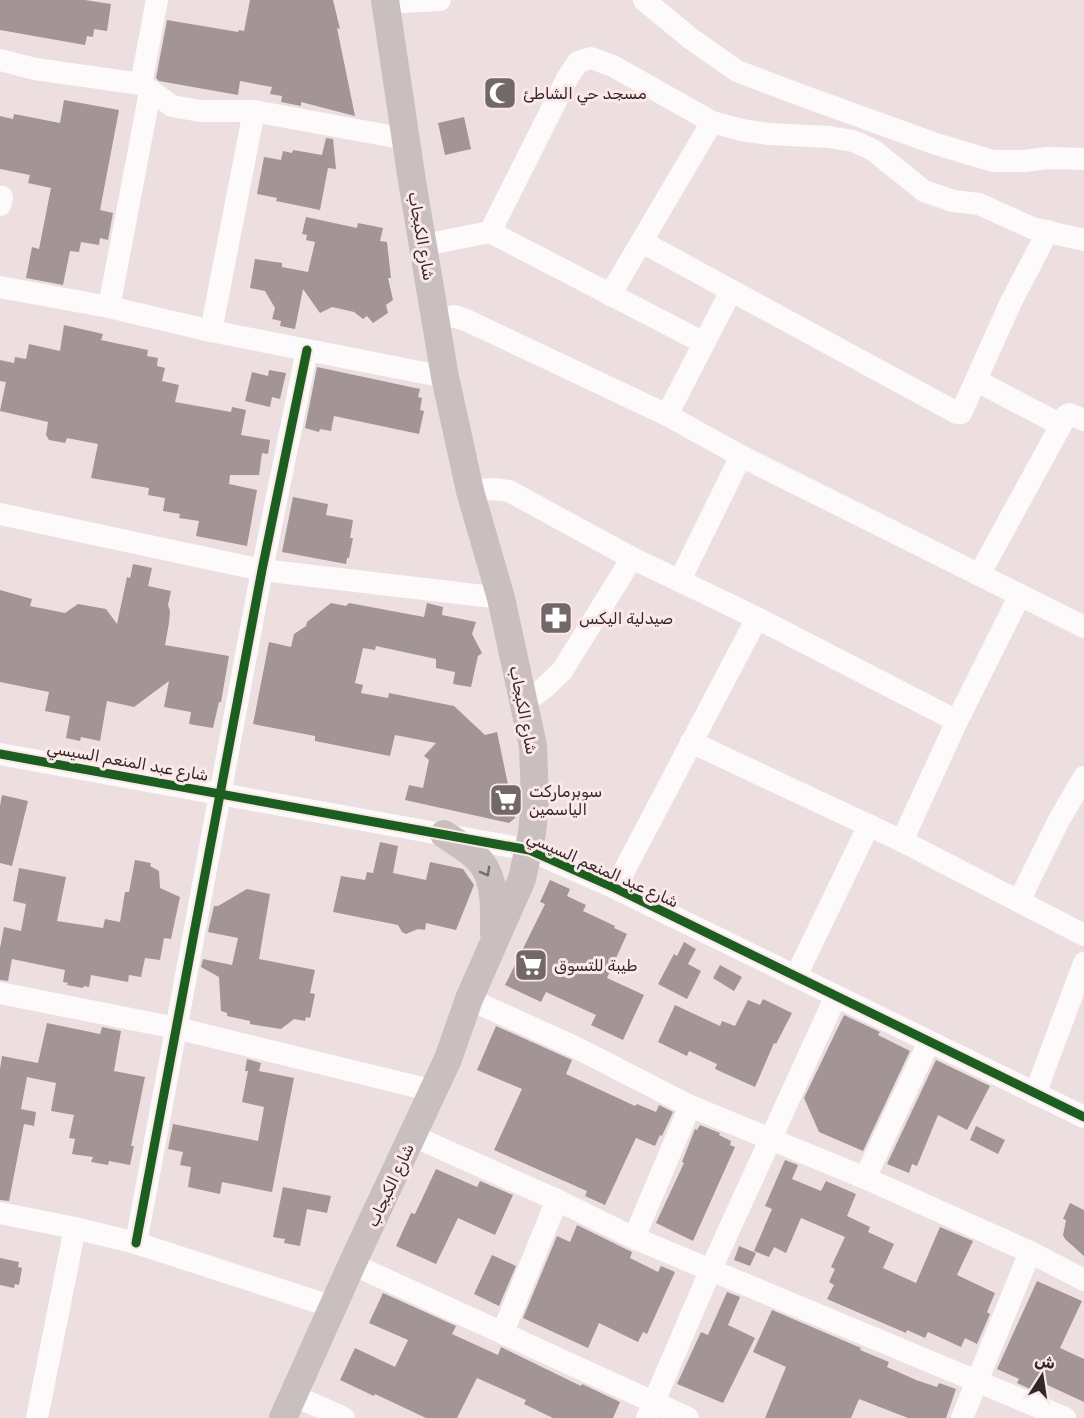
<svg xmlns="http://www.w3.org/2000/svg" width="1084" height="1418" font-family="Rubik,Vazirmatn,sans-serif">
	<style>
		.building { fill: #a39495 }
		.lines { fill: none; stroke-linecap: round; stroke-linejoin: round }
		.minor { stroke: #fcfafa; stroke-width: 22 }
		.major { stroke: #c9bfbf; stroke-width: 28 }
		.cycleway-casing { stroke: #fde8e9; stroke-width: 13 }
		.cycleway { stroke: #1b5e20; stroke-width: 9 }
		.oneway { stroke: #756c6c }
		.labels { text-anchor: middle; stroke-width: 6; stroke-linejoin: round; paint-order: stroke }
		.poi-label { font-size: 16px; fill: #312828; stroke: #fde8e9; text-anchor: start }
		.street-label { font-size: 16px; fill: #312828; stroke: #fde8e9 }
	</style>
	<rect width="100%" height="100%" fill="#eddfe0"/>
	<g class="building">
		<path d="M0,0H85L111,4L107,31L94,29L93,37L87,36L85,45L0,30Z"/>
		<path d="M250,0H333L340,29L337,28L355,116L301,102V106L281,102L282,96L270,94L272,87L240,81L238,95L159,81L156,78L167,20L238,32L239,30L244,31Z"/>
		<path d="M64,100L119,110L100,210L113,213L108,240L100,238L99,245L81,242L79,252L70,251L63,285L26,278L32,247L39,249L51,188L28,183L30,175L0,169V116L13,119L14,114L60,123Z"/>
		<path d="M464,117L471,149L445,155L438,123Z"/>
		<path d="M326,138L333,139L336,169L328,168L320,210L276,201L277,198L257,194L264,157L281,160L283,151L292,153L293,150L322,155Z"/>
		<path d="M306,217L357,228L358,223L383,228L380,241L387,242L391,278H388L393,300L386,305L388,313L373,323L367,316L363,319L354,312L332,307L320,313L303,289L295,329L280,326L281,321L272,319L275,308L265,291L250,288L255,259L282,263V267L308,272L315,242L306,240L307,235L302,234Z"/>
		<path d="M64,325L103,334L101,340L148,350L147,356L158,358L157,366L165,368L162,381L179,385L175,402L231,412L232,407L246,410L241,435L270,440L268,454L262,453L259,475H230L229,484L257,490L247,546L196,536L199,521L179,518L180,514L163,511L165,498L148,495L149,488L91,478L98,444L67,438L65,443L49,440L46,435L48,422L0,411L6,382L0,381V360L14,363L15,357L26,359L29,344L60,351Z"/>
		<path d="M317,367L420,389L418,397L422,398L420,410L424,411L419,434L334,416L331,431L320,429L319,432L305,428Z"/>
		<path d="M269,370L286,373L280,399L272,397L270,407L245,401L252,372L268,376Z"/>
		<path d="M293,497L328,504L326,515L353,520L350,538H353L349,558H347L346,564L282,552Z"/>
		<path d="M133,564L152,568L148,586L171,591L168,605L170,611L169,623L165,645L229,656L221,702H219L213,728L189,724L191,712L164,707L169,681L134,707L107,701L100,741L81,737L80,741L66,738L70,716L45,711L49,692L0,682V590L32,599L30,606L65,613L78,604L106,609L117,624L127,577L130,578Z"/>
		<path d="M331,603L346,606L349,603L424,617L427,603L443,607L442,615L476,622L472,634L482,653L478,656L471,687L453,684L455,672L436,668V659L376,646L375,650L363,648L355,683L363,685L361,693L388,698L389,693L454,706L485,735L497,732L515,818L509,823L405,800L409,785L423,788L429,760L424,756L436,743L395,735L390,756L315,741V736L253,724L269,642L291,647L294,634L306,626L307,622Z"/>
		<path d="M2,795L28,801L12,866L0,863V806Z"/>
		<path d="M380,842L398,846L393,873L426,880L430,862L463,869L474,885L456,930L426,923L425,930L418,929L406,934L402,932L398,925L333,912L341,876L365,880L367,872L373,873Z"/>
		<path d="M135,860L151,863L150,866L159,871L160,888L180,897L171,939L164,938L160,960L145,958L141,977L129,975L128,982L91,975L89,987L84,986L83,988L67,985L68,983L63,982L65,970L12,959L8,981L0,980V948L4,927L21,931L26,904L13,901L19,868L66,877L57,921L103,928L105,919L120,922L125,892H129Z"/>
		<path d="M550,880L570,889L567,896L586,905L583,911L615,926L614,928L627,934L607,978L644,995L623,1040L591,1025L596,1015L546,992L541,1002L505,985L545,904L540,902Z"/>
		<path d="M247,889L270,894L259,959L315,970L310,993L315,994L310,1018L306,1017L305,1021L294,1019L281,1029L250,1024V1021L227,1016V1013L221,1011L219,977L201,967L203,959L232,965L238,938L208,932L214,906H218Z"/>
		<path d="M684,942L696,949L688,964L701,971L687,999L658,984L674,954L677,956Z"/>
		<path d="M720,965L742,977L734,991L713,978Z"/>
		<path d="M763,999L792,1013L776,1044L774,1043L755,1087L715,1069L717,1064L689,1051L687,1056L658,1042L675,1005L720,1026L722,1021L735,1026L748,1000L760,1005Z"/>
		<path d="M844,1015L880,1032L878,1035L910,1051L863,1151L819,1132L804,1098Z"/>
		<path d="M47,1023L100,1034L102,1027L121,1031L114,1071L145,1077L131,1146H134L130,1165L109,1161L108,1165L91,1162L93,1157L72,1154L75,1139L69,1138L74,1115L51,1111L56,1083L27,1077L21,1109L36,1112L34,1126L24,1124L9,1201L0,1200V1069L2,1056L38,1063Z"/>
		<path d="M496,1026L572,1060L566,1074L635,1106L637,1104L656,1112L659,1105L673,1112L662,1136L660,1135L655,1146L636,1138L605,1205L585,1196L587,1191L494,1150L522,1089L477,1070Z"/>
		<path d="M247,1059L261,1063L259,1071L294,1078L272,1192L222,1182L220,1194L188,1187L191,1167L180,1165L183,1152L168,1149L173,1124L258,1141L264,1107L242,1102L248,1071H245Z"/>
		<path d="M936,1060L990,1086L967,1130L938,1115L917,1166L912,1164L909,1173L887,1164Z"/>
		<path d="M700,1125L720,1133L719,1135L731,1141L730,1145L735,1147L693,1241L656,1223L684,1163L682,1162L695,1129L697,1130Z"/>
		<path d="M976,1126L1005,1140L998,1154L970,1140Z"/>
		<path d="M785,1160L798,1165L792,1179L821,1191L826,1181L856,1194L847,1216L870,1227L868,1232L894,1244L883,1268L916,1283L940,1227L973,1241L957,1275L995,1293L987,1312L990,1314L977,1344L965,1338L961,1347L928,1332L925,1338L907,1330L906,1333L827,1299L834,1285L829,1282L835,1269L831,1267L845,1237L801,1218L786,1253L774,1247L769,1257L754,1251L772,1209L765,1206Z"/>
		<path d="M436,1169L477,1187L480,1181L513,1195L495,1235L458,1218L436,1264L396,1246L411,1213L415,1214Z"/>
		<path d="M283,1187L331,1196L327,1213L307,1209L300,1246L284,1243L285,1239L273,1237Z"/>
		<path d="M1070,1203L1084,1210V1256L1065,1239L1063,1235L1066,1220L1063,1219Z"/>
		<path d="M577,1225L632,1252L630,1258L658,1272L661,1266L675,1272L647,1334L643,1332L638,1342L599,1323L588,1348L523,1318L557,1236L570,1242Z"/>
		<path d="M739,1246L756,1253L750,1266L734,1260Z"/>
		<path d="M492,1255L516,1266L499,1306L474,1294Z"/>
		<path d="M0,1258L19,1262L18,1267L22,1268L19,1285L15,1284L14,1288L0,1285Z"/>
		<path d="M1037,1281L1082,1301L1060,1348L1084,1359V1402L1041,1382L1037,1392L1017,1383L1019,1379L997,1369Z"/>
		<path d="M727,1292L740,1297L728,1325L755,1338L723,1403L677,1384L701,1332L708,1335Z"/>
		<path d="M383,1293L456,1326L452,1334L498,1355L501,1347L581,1386L582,1384L620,1402L613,1418H553L524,1404L526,1400L477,1378L457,1418H426L375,1394L374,1396L340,1380L355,1348L395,1367L408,1340L369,1323Z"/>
		<path d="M772,1310L861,1348L860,1350L889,1362L887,1367L916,1380L937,1387L939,1383L956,1389L946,1418H908L859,1399L851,1418H765L786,1367L753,1352Z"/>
	</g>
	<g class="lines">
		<g class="minor">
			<path d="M644,0L690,38L737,71L795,93L936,144L993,161H1024L1048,158L1084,159"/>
			<path d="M386,3L440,0"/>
			<path d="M0,60L35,69L141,84L172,106L200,111H254L406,139"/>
			<path d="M141,84L157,0"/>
			<path d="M0,205L2,197"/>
			<path d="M490,232L704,343"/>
			<path d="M642,242L957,413H961L1011,302L1048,231"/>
			<path d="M424,245L490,232L568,77L578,62L591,58L613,66L712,122L742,130L769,134L829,137L853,141L873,150L924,191L953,201L979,204L1032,228L1084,240"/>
			<path d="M0,287L109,307L211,331L445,377"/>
			<path d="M610,295L712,122"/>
			<path d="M109,307L150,92"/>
			<path d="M436,322L454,316L466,320L667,415L741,456L1084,627"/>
			<path d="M211,331L254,111"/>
			<path d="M977,381L1061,425"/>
			<path d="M667,415L731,291"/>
			<path d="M470,491L492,489L509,491L632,558L757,618L957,721"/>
			<path d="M0,514L262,570L501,598"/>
			<path d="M979,575L1066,416L1069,414L1084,420"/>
			<path d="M680,580L741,456"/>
			<path d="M523,704L544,688L562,671L632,558"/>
			<path d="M691,742L902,841L1084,935"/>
			<path d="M0,754L529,850L615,888L1084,1117"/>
			<path d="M902,841L957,721L1020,595"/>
			<path d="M615,888L757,618"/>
			<path d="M1019,901L1059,820L1084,777"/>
			<path d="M796,976L869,825"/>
			<path d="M0,993L176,1028L434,1091"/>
			<path d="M469,999L577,1048L690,1106L865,1178L1030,1252L1084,1280"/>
			<path d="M1035,1094L1084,963"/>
			<path d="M413,1136L557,1200L634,1238L1065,1418"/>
			<path d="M865,1178L929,1042"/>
			<path d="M0,1213L75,1228L136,1243L333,1307"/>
			<path d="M634,1238L690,1106"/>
			<path d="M136,1243L262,570L307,350"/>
			<path d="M352,1264L688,1418"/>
			<path d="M503,1332L557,1200"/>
			<path d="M293,1395L344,1418"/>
			<path d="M37,1418L75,1228"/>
			<path d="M647,1418L711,1269L836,996"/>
			<path d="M962,1418L1030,1252"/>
		</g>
		<g class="major">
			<path d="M444,834C454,841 466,848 475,856C497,875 494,907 494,933"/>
			<path d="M283,1418L352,1264L448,1059L469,999L522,879L532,833L535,801L533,746L501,598L470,491L445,377L412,181L385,0"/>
		</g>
		<defs>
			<g id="cycleway">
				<path d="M0,754L529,850L615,888L1084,1117"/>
				<path d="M136,1243L262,570L307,350"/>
			</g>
		</defs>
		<use href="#cycleway" class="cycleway-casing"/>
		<use href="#cycleway" class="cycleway"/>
	</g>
	<defs><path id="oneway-chevron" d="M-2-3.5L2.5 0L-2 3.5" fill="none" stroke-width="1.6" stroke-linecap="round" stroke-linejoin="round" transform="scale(1.5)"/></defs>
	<use class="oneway" href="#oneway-chevron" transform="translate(486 872) rotate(61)"/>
	<defs>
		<symbol id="mosque-square" viewBox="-11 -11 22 22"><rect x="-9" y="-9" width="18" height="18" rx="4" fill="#736868" stroke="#fde8e9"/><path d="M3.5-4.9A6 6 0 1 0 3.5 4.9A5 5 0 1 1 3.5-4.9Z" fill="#fff"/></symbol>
		<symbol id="pharmacy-square" viewBox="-11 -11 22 22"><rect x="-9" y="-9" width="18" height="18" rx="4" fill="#736868" stroke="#fde8e9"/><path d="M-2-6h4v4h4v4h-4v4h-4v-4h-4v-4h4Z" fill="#fff"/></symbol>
		<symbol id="supermarket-square" viewBox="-11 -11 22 22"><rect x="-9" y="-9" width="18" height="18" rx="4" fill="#736868" stroke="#fde8e9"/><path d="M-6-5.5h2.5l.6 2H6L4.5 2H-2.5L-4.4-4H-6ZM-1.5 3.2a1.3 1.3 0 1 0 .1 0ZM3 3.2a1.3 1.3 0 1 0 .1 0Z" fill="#fff"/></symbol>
	</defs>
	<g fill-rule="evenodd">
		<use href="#mosque-square" x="481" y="74" width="38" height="38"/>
		<use href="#pharmacy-square" x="537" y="599" width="38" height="38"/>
		<use href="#supermarket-square" x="487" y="781" width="38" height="38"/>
		<use href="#supermarket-square" x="512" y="946" width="38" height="38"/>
	</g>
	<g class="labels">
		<g class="poi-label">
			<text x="523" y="99">مسجد حي الشاطئ</text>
			<text x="579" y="624">صيدلية اليكس</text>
			<text x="529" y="797">سوبرماركت<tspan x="529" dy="18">الياسمين</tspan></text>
			<text x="554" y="971">طيبة للتسوق</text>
		</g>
		<g class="street-label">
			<text transform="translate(422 236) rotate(80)" y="6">شارع الكبجاب</text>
			<text transform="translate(524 710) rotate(79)" y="6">شارع الكبجاب</text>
			<text transform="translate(128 761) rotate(10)" y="6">شارع عبد المنعم السيسي</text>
			<text transform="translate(603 869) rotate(24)" y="6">شارع عبد المنعم السيسي</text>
			<text transform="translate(390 1185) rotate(-65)" y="6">شارع الكبجاب</text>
		</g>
	</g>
	<g transform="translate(1042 1376) rotate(12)" stroke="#fde8e9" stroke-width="4.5" paint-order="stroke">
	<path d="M0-4.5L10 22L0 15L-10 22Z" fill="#312828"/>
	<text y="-9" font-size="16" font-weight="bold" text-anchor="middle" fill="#312828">ش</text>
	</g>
</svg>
